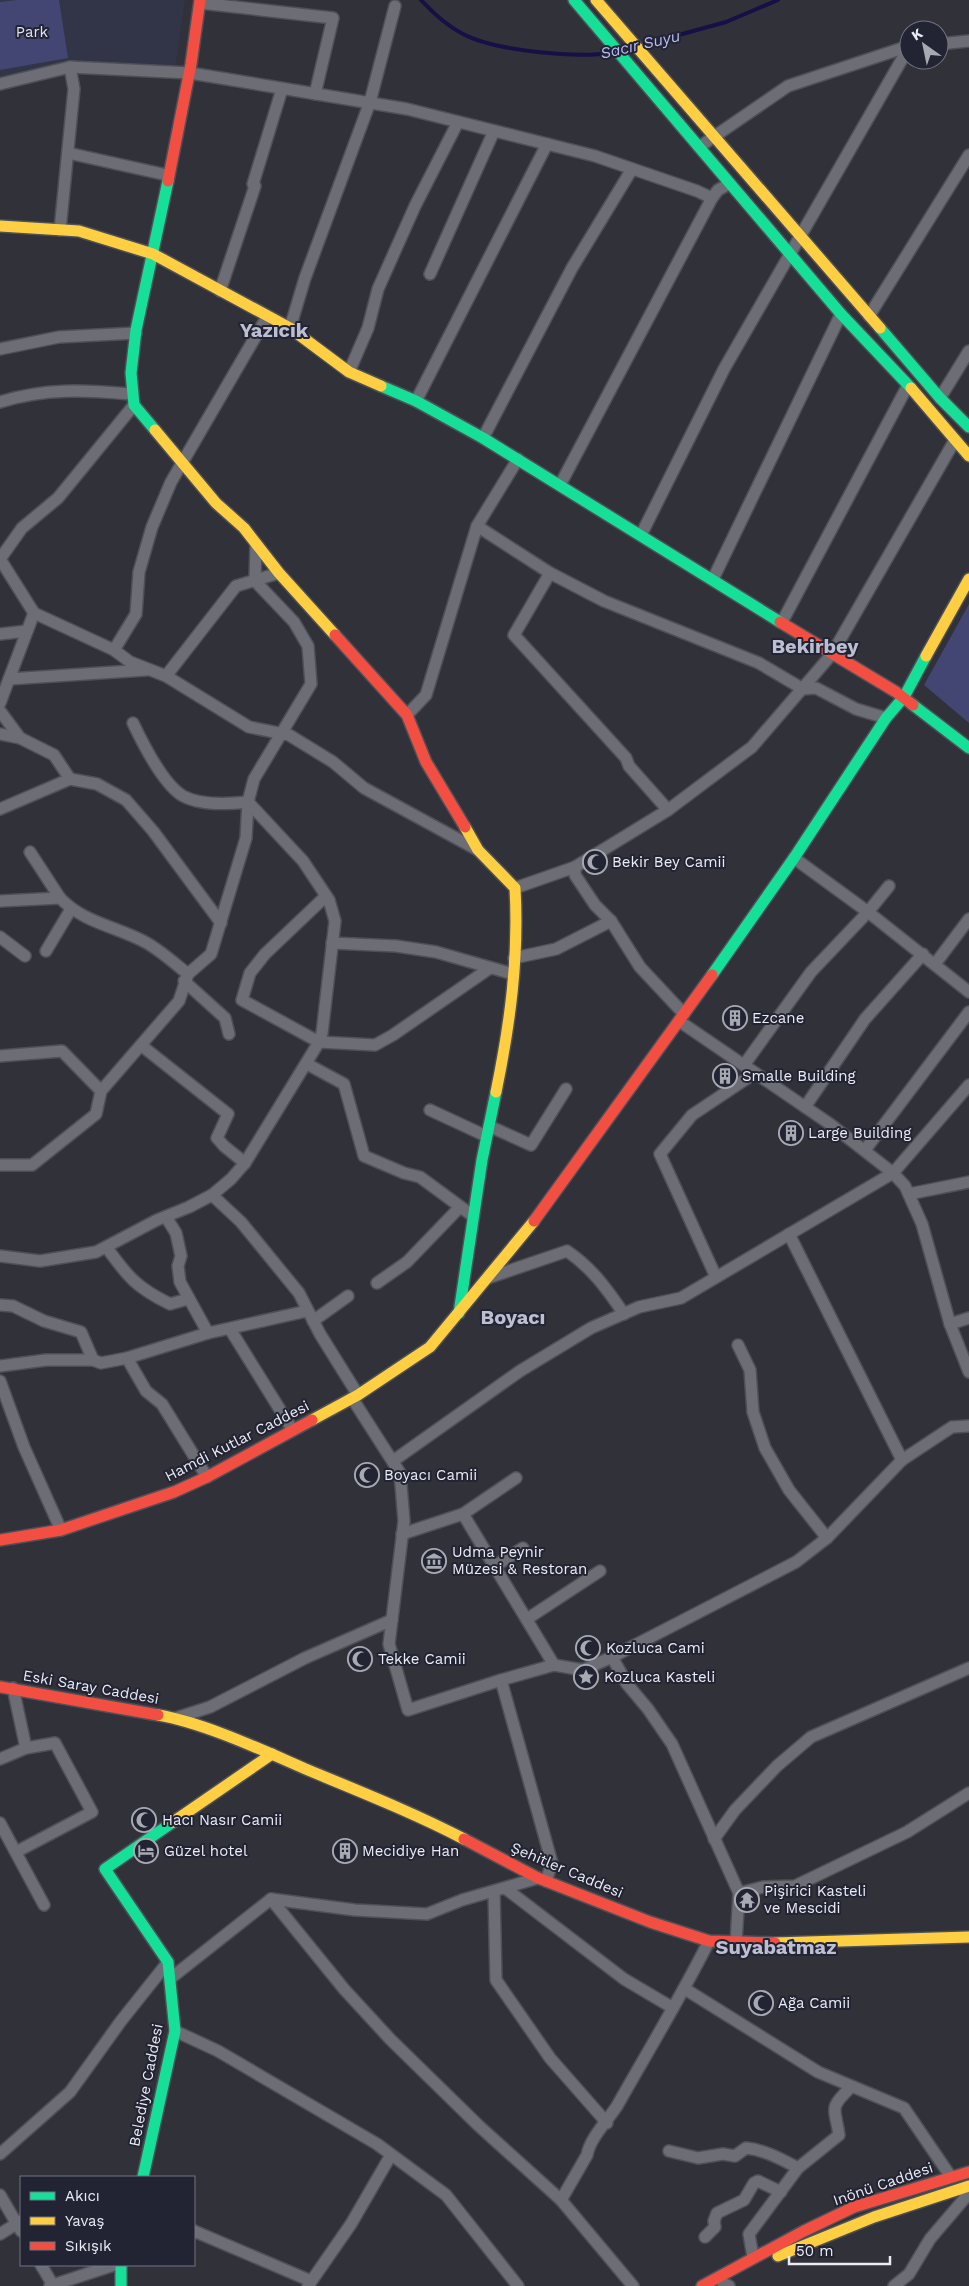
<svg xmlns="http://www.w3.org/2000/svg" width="969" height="2286" font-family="'Work Sans',sans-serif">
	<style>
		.built { fill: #323447 }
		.green { fill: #434672 }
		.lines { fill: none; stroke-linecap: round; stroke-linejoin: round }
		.stream { stroke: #171046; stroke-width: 4 }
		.street-casing { stroke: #4f5057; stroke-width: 14 }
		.fast-casing { stroke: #4f5057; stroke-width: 14 }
		.slow-casing { stroke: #4f5057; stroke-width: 14 }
		.jam-casing { stroke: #4f5057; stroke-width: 14 }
		.street { stroke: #6d6e75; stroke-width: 11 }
		.fast { stroke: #16e098; stroke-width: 11 }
		.slow { stroke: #ffcf43; stroke-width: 11 }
		.jam { stroke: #f24e42; stroke-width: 11 }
		.labels { text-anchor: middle; stroke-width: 4; stroke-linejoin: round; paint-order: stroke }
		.park-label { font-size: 15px; fill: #dfe2f6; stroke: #232433 }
		.poi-label { font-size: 15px; fill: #e9ebf5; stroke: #232433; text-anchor: start }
		.street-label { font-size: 15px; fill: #e9ebf5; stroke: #232433 }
		.water-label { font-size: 16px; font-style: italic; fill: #b5bcf4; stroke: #232433 }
		.district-label { font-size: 20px; font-weight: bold; fill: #bcbfd2; stroke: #232433 }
	</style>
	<rect width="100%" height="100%" fill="#303139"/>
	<path class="built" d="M0,0H185L175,70L0,80Z"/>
	<g class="green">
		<path d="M17,0H59L68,58L0,70V2Z"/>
		<path d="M969,604V723L924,685Z"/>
	</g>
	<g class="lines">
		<g class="stream">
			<path d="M421,0C433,13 447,26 463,34C495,51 575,58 611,53"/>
			<path d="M642,45L726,22L778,0"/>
		</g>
		<defs>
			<g id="street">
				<path d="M200,3L333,18L315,94"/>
				<path d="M939,44L969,41"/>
				<path d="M0,84L70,67L190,73L407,109L595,156L697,191L712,198"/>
				<path d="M699,147L788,86L909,46"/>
				<path d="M68,153L167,175"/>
				<path d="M60,230L74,89L70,67"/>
				<path d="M430,274L494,131"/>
				<path d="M220,291L255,186L253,184L282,89"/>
				<path d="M869,316L969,155"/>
				<path d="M290,328L305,278L370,102L395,6"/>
				<path d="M0,349L59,337L136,333"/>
				<path d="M349,372L368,328L378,289L415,206L458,122"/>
				<path d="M940,398L969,351"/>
				<path d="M416,401L547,144"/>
				<path d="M0,402C45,388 84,390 130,394"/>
				<path d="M134,405L58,498L22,528L0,559L34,613L114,650L130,662L166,676L249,727L289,735L333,762L364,788L478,850"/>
				<path d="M483,438L572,268L632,169"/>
				<path d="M560,485L712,198L718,190L729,184"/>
				<path d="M477,526L550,573L604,601L759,663L803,689L816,688L856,709L886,718"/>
				<path d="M641,535L724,369L909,47"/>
				<path d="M550,573L514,635L626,758L629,766L668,810"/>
				<path d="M713,579L841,314"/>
				<path d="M34,613L9,679L146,670"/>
				<path d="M782,622L907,387"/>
				<path d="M0,634L27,631"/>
				<path d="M114,650L136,614L139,572L152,527L171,482L267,317"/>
				<path d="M166,676L236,586L279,573"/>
				<path d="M0,703L9,679"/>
				<path d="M0,711L20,738"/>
				<path d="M407,715L426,695L477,526L518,459"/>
				<path d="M0,734L20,738L54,755L70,779"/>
				<path d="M0,809L70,779L97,784L126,800L153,831L221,923"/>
				<path d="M30,852L60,898"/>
				<path d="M794,858L868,912L969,992"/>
				<path d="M515,888L575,867"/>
				<path d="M326,896L265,954L250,973L242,1000L319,1042L375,1045L393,1035L490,968"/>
				<path d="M0,901L60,898C84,923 115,926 145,942C160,950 174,963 188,974"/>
				<path d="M0,937L25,956"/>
				<path d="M332,943L396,946L436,952L513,974"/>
				<path d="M46,951L71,909"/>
				<path d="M514,958L556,949L611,921"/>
				<path d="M935,964L969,919"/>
				<path d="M184,981L225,1018L229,1034"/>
				<path d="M684,1014L640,967L611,921L595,905L575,875V867L668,810L752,747L832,654L955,440"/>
				<path d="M679,1021L830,1124L893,1173L905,1186L922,1224L950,1324L969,1372"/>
				<path d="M142,1046L228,1114L217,1138L224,1146L245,1163"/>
				<path d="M0,1056L62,1051L101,1091"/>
				<path d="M307,1064L344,1084L364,1156L404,1173L420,1177L473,1216"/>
				<path d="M744,1065L811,972L868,912L889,886"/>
				<path d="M805,1107L865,1019L923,954"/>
				<path d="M430,1110L486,1136"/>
				<path d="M489,1126L531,1145L566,1089"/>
				<path d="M865,1150L969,1012"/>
				<path d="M0,1165H32L96,1114L101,1091L179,1001L188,974L211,954L246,838L248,802L254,779L311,684L308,646L294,622L255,581L256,544"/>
				<path d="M909,1194L969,1182"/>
				<path d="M212,1195L241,1222L299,1293L320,1334L358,1395"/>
				<path d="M166,1217L176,1233L181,1256L178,1266L180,1282L208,1333"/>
				<path d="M789,1234L902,1460"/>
				<path d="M107,1248C128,1277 137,1288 170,1304L188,1299"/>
				<path d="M0,1256L40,1261L96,1252L157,1220L189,1207L212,1195L231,1179L245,1163L319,1042L322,1033L335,921L329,900L303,861L248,802C229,804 201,806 183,796C164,785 143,744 133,723"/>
				<path d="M716,1277L660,1154L692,1115L755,1073"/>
				<path d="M488,1278L567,1251C592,1268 607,1289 624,1314"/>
				<path d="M377,1283L407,1262L460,1207"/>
				<path d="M0,1305L13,1306L44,1321L81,1332L93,1360"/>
				<path d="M313,1321L348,1296"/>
				<path d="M950,1324L969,1318"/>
				<path d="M230,1329L292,1429"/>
				<path d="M738,1345L750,1370L753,1412L765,1448L789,1490L827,1538"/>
				<path d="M127,1358L146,1391L162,1404L207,1477"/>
				<path d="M0,1366L46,1360H93L101,1363L127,1358L208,1333L307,1311"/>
				<path d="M0,1381L24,1447L61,1530"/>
				<path d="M352,1398L400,1473L404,1521L389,1644L408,1710L501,1680L554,1665L583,1670L612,1657L796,1562L827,1538L902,1460L952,1427L969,1426"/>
				<path d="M393,1461L520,1371L591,1328L639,1307L681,1298L893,1173L969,1085"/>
				<path d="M463,1514L516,1478"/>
				<path d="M402,1534L463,1514L554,1665"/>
				<path d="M495,1566L523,1548"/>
				<path d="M527,1619L600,1571"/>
				<path d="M612,1657L627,1684L648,1709L672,1744L739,1893"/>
				<path d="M501,1680L552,1863L546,1881"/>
				<path d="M13,1688L26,1748"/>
				<path d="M176,1718L210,1707L305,1658L392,1620"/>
				<path d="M0,1759L26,1748L55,1743L92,1812L16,1852"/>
				<path d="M0,1823L44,1905"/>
				<path d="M714,1839L735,1810L777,1766L811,1737L969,1668"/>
				<path d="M505,1888L624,1979L673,2008"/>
				<path d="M494,1892L496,1980L550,2058L607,2123"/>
				<path d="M271,1899L344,1989L390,2039L479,2126L561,2200L633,2286"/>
				<path d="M736,1942L739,1893L763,1887L795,1886L907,1832L969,1793"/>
				<path d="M171,1978L271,1899L355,1910L427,1914L462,1900L538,1878"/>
				<path d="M685,1989L818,2072L904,2108L951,2177"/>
				<path d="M175,2031L218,2051L377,2144L446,2195L518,2286"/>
				<path d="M669,2151L698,2158L723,2154L735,2156L746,2148C765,2150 781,2159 798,2168"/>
				<path d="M0,2154L70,2092L121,2021L168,1962"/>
				<path d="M0,2195L21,2231"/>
				<path d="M561,2200L587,2155C590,2138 608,2120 617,2106C648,2051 681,1997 709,1941"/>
				<path d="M194,2231L311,2281"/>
				<path d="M0,2234L21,2221"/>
				<path d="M705,2237L715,2227L714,2221L717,2213L744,2200L754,2183L758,2181L781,2192"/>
				<path d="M753,2257L749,2234L798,2168L839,2135C835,2107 828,2109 851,2087"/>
				<path d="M41,2265L53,2285"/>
				<path d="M723,2283L729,2286"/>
				<path d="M50,2286L114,2265"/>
				<path d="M308,2286L351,2224L391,2155"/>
				<path d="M894,2286L909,2274L930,2239L965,2198L964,2188"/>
			</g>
			<g id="fast">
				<path d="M574,0L841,314L911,388"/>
				<path d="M880,328L940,398L969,427"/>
				<path d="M381,386L416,401L483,438L780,622"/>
				<path d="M155,430L134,405L131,373L136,330L168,181"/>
				<path d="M913,705L969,748"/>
				<path d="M712,975L794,858L886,718L904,697L926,656"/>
				<path d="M459,1313L482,1160L496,1092"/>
				<path d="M143,2177L175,2031L168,1962L105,1869L173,1822"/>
				<path d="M121,2265V2286"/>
			</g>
			<g id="slow">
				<path d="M596,0L880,328"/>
				<path d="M0,226L79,231L153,254L290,328L349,372L381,386"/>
				<path d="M911,388L969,456"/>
				<path d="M155,430L216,503L244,528L279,573L335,635"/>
				<path d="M926,656L969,579"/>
				<path d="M465,827L478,850L515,888C519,958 510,1024 496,1092"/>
				<path d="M312,1420L358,1395L430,1347L534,1221"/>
				<path d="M158,1715C205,1723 264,1751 308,1770C361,1792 414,1813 464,1839"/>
				<path d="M173,1822L272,1754"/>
				<path d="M775,1943L969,1937"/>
				<path d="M778,2256L874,2217L969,2186"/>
			</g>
			<g id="jam">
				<path d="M168,181L191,64L200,0"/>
				<path d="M780,622L896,692L913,705"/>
				<path d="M335,635L407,715L426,762L465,827"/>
				<path d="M534,1221L712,975"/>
				<path d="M0,1540L61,1530L174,1492L207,1477L312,1420"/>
				<path d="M0,1687L158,1715"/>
				<path d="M464,1839L538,1878L650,1922L709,1941L775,1943"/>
				<path d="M702,2286L804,2231L854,2207L969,2172"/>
			</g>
		</defs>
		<use href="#street" class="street-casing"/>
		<use href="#fast" class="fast-casing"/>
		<use href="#slow" class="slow-casing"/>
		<use href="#jam" class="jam-casing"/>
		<use href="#street" class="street"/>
		<use href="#fast" class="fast"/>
		<use href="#slow" class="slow"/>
		<use href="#jam" class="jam"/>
	</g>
	<defs>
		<symbol id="mosque-ring" viewBox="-11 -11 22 22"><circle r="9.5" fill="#232433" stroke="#a8aab3" stroke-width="1.5"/><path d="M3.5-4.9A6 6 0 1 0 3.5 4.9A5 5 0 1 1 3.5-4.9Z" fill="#a8aab3"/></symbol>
		<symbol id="building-ring" viewBox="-11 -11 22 22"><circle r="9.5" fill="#232433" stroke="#a8aab3" stroke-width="1.5"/><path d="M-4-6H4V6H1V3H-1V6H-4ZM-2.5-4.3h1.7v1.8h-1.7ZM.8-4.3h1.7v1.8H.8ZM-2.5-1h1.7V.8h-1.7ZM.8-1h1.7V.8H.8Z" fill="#a8aab3"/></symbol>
		<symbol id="museum-ring" viewBox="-11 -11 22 22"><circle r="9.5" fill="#232433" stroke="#a8aab3" stroke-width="1.5"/><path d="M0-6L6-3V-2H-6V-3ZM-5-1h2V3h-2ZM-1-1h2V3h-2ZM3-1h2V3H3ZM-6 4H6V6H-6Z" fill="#a8aab3"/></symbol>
		<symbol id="sight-ring" viewBox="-11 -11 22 22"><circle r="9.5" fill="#232433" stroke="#a8aab3" stroke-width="1.5"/><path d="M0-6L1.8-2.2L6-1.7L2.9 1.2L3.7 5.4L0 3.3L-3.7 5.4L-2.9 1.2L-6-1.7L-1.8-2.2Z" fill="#a8aab3"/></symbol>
		<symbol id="hotel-ring" viewBox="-11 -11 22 22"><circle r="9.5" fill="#232433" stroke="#a8aab3" stroke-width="1.5"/><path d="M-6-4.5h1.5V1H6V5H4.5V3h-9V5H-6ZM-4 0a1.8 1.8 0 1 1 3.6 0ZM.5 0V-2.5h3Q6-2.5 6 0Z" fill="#a8aab3"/></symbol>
		<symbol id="temple-ring" viewBox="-11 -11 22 22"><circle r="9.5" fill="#232433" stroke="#a8aab3" stroke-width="1.5"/><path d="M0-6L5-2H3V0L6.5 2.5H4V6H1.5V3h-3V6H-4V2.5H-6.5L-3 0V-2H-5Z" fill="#a8aab3"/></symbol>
	</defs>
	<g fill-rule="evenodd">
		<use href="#mosque-ring" x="581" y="848" width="28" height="28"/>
		<use href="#building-ring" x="721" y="1004" width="28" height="28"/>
		<use href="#building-ring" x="711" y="1062" width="28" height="28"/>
		<use href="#building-ring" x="777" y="1119" width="28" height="28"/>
		<use href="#mosque-ring" x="353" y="1461" width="28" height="28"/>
		<use href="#museum-ring" x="420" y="1547" width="28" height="28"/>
		<use href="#mosque-ring" x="574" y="1634" width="28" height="28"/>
		<use href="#mosque-ring" x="346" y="1645" width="28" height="28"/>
		<use href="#sight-ring" x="572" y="1663" width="28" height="28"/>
		<use href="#mosque-ring" x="130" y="1806" width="28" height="28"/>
		<use href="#hotel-ring" x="132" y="1837" width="28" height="28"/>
		<use href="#building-ring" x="331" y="1837" width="28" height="28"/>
		<use href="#temple-ring" x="733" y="1886" width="28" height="28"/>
		<use href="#mosque-ring" x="747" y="1989" width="28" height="28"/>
	</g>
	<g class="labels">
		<g class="park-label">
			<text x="32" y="37">Park</text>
		</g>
		<g class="poi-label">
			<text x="612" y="867">Bekir Bey Camii</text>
			<text x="752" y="1023">Ezcane</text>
			<text x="742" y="1081">Smalle Building</text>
			<text x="808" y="1138">Large Building</text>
			<text x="384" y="1480">Boyacı Camii</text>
			<text x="452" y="1557">Udma Peynir<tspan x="452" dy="17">Müzesi &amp; Restoran</tspan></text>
			<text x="606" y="1653">Kozluca Cami</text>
			<text x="378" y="1664">Tekke Camii</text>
			<text x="604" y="1682">Kozluca Kasteli</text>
			<text x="162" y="1825">Hacı Nasır Camii</text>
			<text x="164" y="1856">Güzel hotel</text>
			<text x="362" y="1856">Mecidiye Han</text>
			<text x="764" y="1896">Pişirici Kasteli<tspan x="764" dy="17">ve Mescidi</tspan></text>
			<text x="778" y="2008">Ağa Camii</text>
		</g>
		<g class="street-label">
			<text transform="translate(237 1441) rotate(-27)" y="5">Hamdi Kutlar Caddesi</text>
			<text transform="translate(91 1687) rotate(10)" y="5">Eski Saray Caddesi</text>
			<text transform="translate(567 1870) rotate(23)" y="5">Şehitler Caddesi</text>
			<text transform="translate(146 2085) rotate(-79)" y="5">Belediye Caddesi</text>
			<text transform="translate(883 2184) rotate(-19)" y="5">Inönü Caddesi</text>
		</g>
		<g class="water-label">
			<text transform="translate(640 44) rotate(-13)" y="6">Sacır Suyu</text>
		</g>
		<g class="district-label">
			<text x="274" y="337">Yazıcık</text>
			<text x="815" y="653">Bekirbey</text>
			<text x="513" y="1324">Boyacı</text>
			<text x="776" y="1954">Suyabatmaz</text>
		</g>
	</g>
	<rect x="20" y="2176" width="175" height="90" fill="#232433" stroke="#727481"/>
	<rect x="30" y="2192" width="25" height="8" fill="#16e098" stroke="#727481"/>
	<text x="65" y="2201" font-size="15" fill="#e9ebf5">Akıcı</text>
	<rect x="30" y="2217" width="25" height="8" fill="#ffcf43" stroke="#727481"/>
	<text x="65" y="2226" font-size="15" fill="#e9ebf5">Yavaş</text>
	<rect x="30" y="2242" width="25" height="8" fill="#f24e42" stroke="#727481"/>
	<text x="65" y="2251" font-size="15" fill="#e9ebf5">Sıkışık</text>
	<g transform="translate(924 45) rotate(327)"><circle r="24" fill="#232433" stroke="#727481"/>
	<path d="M0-4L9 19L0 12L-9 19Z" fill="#a8aab3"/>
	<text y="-8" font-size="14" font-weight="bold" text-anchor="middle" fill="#e9ebf5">K</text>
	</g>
	<path d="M789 2256v8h101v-8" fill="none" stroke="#e9ebf5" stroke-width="2.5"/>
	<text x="796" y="2256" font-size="15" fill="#e9ebf5" stroke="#232433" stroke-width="4" paint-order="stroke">50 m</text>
</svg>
